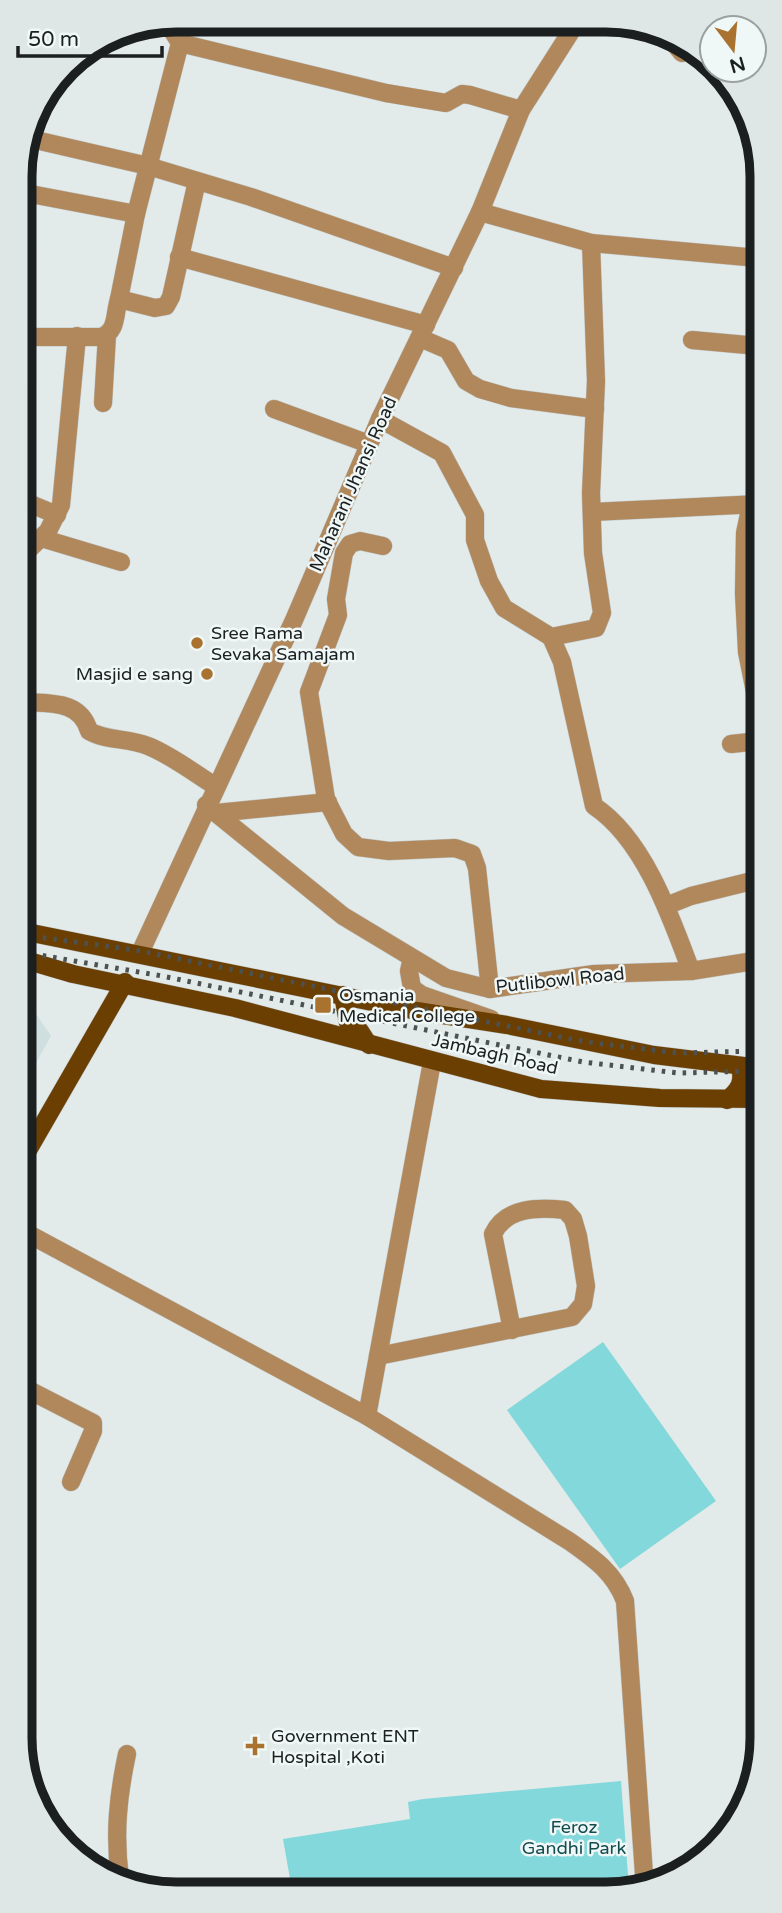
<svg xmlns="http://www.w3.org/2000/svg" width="782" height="1913" font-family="'Varela Round',sans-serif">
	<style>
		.built { fill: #cfdfdf }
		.green { fill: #82d8da }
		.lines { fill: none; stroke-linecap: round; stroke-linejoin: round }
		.minor-casing { stroke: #bfc5c5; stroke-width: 19 }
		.tertiary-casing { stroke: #bfc5c5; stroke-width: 19 }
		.primary-casing { stroke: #bfc5c5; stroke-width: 19 }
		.minor { stroke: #b1885b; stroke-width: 18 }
		.tertiary { stroke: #b1885b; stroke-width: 18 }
		.primary { stroke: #6a3f01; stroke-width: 18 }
		.rail { stroke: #4d5151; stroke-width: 5; stroke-dasharray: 3.5 7; stroke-linecap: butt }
		.poi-dot { fill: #a9722e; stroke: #f0f7f7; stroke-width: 2.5 }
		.labels { text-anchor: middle; stroke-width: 5; stroke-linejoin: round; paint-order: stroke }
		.street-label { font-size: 18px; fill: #1c1f1f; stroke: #f0f7f7 }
		.poi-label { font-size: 18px; fill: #1c1f1f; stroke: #f0f7f7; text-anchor: start }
		.park-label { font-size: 18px; fill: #114c4e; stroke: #f0f7f7 }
		.rim { fill: none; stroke: #1c1f1f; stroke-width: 9 }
	</style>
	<rect width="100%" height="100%" fill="#e3eaea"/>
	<path class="built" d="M22,993L51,1036L22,1088Z"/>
	<g class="green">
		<path d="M603,1342L716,1501L620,1569L507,1410Z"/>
		<path d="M621,1781L629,1889L292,1890L283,1839L410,1819L408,1802L423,1799Z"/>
	</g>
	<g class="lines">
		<defs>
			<g id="minor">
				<path d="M672,41L682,53"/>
				<path d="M180,43L386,93L446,103L462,94L470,95L521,110"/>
				<path d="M20,192L136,214"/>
				<path d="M591,243L596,381L591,493L593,553L602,613L596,628L551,637L562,662L594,806C644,839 671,917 691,971"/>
				<path d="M179,257L426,325"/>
				<path d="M119,299L136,214L180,43L166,21"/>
				<path d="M20,337H101C118,331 114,314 119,299L155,308L166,306L171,297L197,181"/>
				<path d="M420,338L448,350L466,381L480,389L511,398L595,409"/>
				<path d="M692,340L758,346"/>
				<path d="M103,403L107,335"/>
				<path d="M274,409L369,444"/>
				<path d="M380,419L442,453L475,515V540L489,581L504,608L551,637"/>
				<path d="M21,500L57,515"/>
				<path d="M592,512L759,504"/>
				<path d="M41,538L121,562"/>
				<path d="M383,546L360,541L350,544L344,553L336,599L338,615L309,692L326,799L344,834L358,847L389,851L455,848L472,854L477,868L490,989"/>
				<path d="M21,557L48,531L61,505L77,336"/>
				<path d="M21,643H25"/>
				<path d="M756,697L747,652L744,594L745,533L749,514L759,507"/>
				<path d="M21,702C48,704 80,699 89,731C106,741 129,738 148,746C171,755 194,773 215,786"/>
				<path d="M731,744L759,741"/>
				<path d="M216,813L328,802"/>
				<path d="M666,906L691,896L760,879"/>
				<path d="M23,1231L367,1416L569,1541C593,1558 614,1572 625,1601L645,1889"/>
				<path d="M378,1356L572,1317L583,1304L586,1286L578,1236L573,1219L565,1210C538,1207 506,1207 493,1234L512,1330"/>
				<path d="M23,1387L93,1423V1431L71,1482"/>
				<path d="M367,1416L432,1062"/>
				<path d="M120,1878C114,1835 118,1796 127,1754"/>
			</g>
			<g id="tertiary">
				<path d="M27,138L148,166L251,197L454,268"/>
				<path d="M480,212L591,243L758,258"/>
				<path d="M206,805L343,916L446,978L490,989L594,974L691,971L760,960"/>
				<path d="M140,953L294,620L380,419L480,212L521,110L577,22"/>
				<path d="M412,958L409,971L412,988L422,995L491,1019"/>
			</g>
			<g id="primary">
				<path d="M22,931L417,1011L507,1025L654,1055L760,1068"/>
				<path d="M22,959L73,974L235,1008L541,1089L660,1098L760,1099"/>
				<path d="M343,995L348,1023L360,1031L369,1045"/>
				<path d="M727,1100C739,1090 744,1082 740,1067"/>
				<path d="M23,1159L125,982"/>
			</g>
		</defs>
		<use href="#minor" class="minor-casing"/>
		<use href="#tertiary" class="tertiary-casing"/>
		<use href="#primary" class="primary-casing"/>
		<use href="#minor" class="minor"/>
		<use href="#tertiary" class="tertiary"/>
		<use href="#primary" class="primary"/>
		<g class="rail">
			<path d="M22,935L136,950L586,1042L679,1053L760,1051"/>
			<path d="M22,952L162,976L583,1062L678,1073L760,1071"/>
		</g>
	</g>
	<g class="poi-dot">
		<circle cx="197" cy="643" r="7"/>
		<circle cx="207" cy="674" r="7"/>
		<rect x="314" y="996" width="18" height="18" rx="3.5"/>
		<path d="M251.5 1735.5h7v7h7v7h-7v7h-7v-7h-7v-7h7z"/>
	</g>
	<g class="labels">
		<g class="street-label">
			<text transform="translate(353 484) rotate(-66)" y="6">Maharani Jhansi Road</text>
			<text transform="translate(560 980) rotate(-6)" y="6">Putlibowl Road</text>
			<text transform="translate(495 1054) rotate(13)" y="6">Jambagh Road</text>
		</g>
		<g class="poi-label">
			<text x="211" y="639">Sree Rama<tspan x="211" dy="21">Sevaka Samajam</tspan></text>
			<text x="193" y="680" text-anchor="end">Masjid e sang</text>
			<text x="339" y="1001">Osmania<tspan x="339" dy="21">Medical College</tspan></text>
			<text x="271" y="1742">Government ENT<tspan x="271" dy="21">Hospital ,Koti</tspan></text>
		</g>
		<g class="park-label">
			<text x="574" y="1833">Feroz<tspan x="574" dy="21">Gandhi Park</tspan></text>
		</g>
	</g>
	<path d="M0 0H782V1913H0ZM176 32H606A144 144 0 0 1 750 176V1738A144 144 0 0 1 606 1882H176A144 144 0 0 1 32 1738V176A144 144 0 0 1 176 32Z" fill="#dfe6e6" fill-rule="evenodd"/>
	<path class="rim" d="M176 32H606A144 144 0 0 1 750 176V1738A144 144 0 0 1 606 1882H176A144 144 0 0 1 32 1738V176A144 144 0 0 1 176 32Z"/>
	<g transform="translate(733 49) rotate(164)"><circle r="33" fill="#f0f7f7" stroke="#9ba1a1" stroke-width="2"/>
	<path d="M0-5L12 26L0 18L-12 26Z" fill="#a9722e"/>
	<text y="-10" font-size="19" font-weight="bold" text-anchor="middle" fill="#1c1f1f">N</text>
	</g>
	<path d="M18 46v10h144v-10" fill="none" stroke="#1c1f1f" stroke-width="3.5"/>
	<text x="28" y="46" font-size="21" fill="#1c1f1f" stroke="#f0f7f7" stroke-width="5" paint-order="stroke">50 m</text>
</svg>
